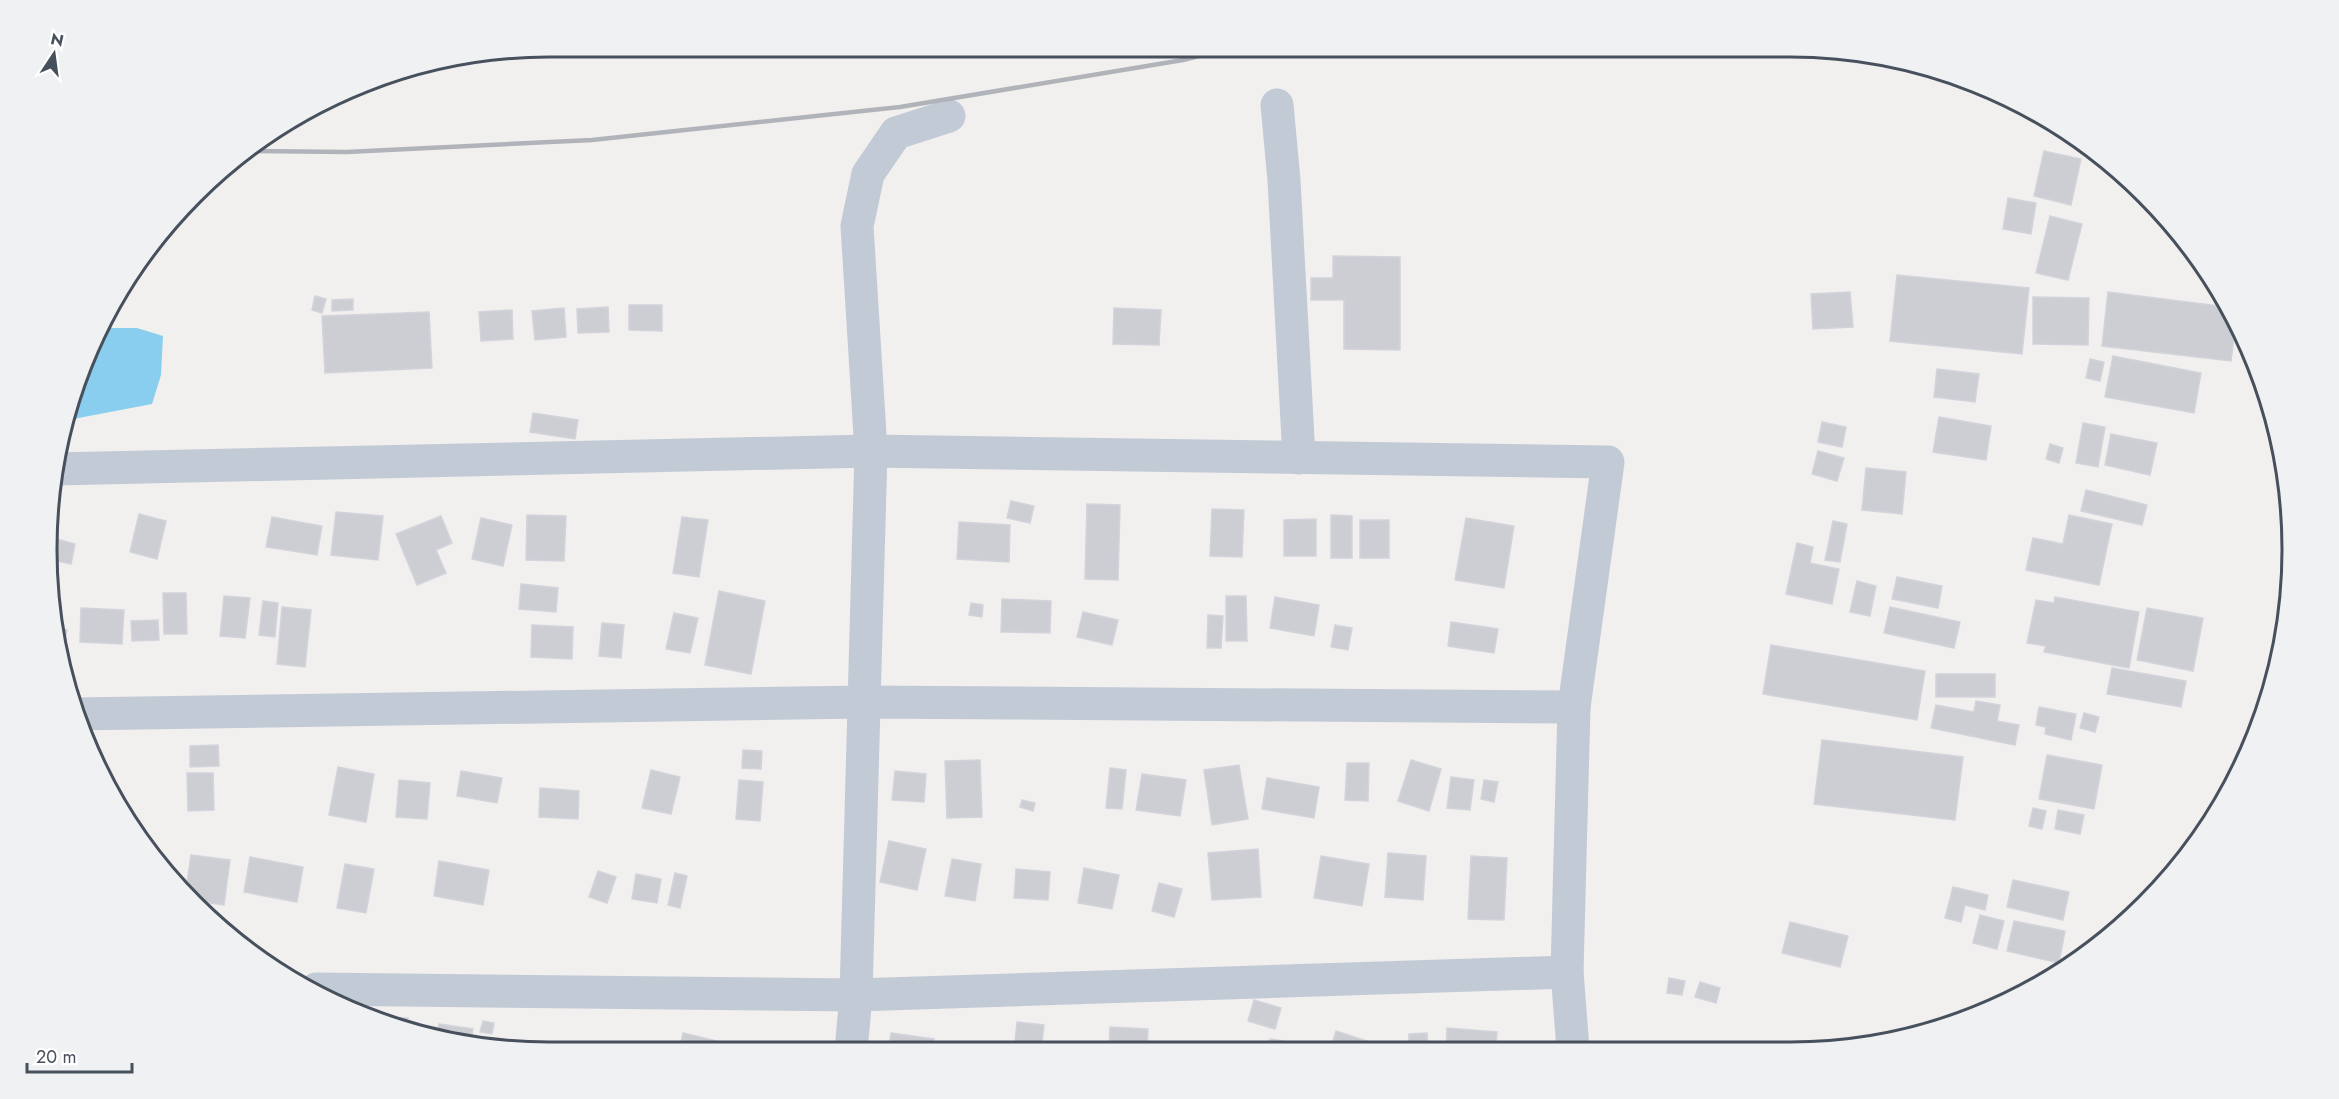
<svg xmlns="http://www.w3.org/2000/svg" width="2339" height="1099" font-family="Jost,sans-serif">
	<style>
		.water { fill: #89ceee }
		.building { fill: #ccced4; stroke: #d3d4db; stroke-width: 1.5 }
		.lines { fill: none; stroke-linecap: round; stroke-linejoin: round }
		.minor { stroke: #c2cad5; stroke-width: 33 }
		.rail { stroke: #b1b3ba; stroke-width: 4.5 }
		.rim { fill: none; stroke: #47505d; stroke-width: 3 }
	</style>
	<rect width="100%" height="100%" fill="#f2efef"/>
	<path class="water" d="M102,328H137L163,336L161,375L152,404L68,420Z"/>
	<g class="building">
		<path d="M2044,151L2081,159L2071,205L2034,196Z"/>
		<path d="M2008,198L2036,203L2031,234L2003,229Z"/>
		<path d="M2050,216L2082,224L2068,280L2036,273Z"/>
		<path d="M1333,256L1400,257V350L1344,349V300H1311V278H1333Z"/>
		<path d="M1897,275L2029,288L2022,354L1890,341Z"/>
		<path d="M1850,292L1853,327L1813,329L1811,294Z"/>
		<path d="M2108,292L2227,307L2236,322L2231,361L2102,346Z"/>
		<path d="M315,296L326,299L322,313L312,310Z"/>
		<path d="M2033,297L2089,298L2088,345L2033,344Z"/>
		<path d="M353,299V310L332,311V300Z"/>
		<path d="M629,305H662V331L629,330Z"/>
		<path d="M608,307L609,332L578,333L577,309Z"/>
		<path d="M564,308L566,337L535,340L532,311Z"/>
		<path d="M1114,308L1161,310L1159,345L1113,344Z"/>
		<path d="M512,310L513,339L481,341L479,312Z"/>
		<path d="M429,312L432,368L325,373L322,316Z"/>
		<path d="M2113,356L2201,373L2194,413L2105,397Z"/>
		<path d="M2090,359L2104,362L2100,381L2086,378Z"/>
		<path d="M1937,369L1979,374L1975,402L1934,397Z"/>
		<path d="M533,413L578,420L575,439L530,432Z"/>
		<path d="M1939,417L1991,426L1986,460L1933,452Z"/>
		<path d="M1822,422L1846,427L1842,447L1818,442Z"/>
		<path d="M2083,423L2105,427L2098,467L2076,463Z"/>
		<path d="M2111,434L2157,443L2150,475L2105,465Z"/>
		<path d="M2050,444L2063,448L2059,463L2046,459Z"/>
		<path d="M1818,451L1844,458L1837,481L1812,474Z"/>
		<path d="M1866,468L1906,472L1902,514L1862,510Z"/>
		<path d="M2086,490L2147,505L2142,525L2081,511Z"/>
		<path d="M1011,501L1034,506L1030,523L1007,518Z"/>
		<path d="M1087,504L1120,505L1118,580L1085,579Z"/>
		<path d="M1212,509L1244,510L1242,557L1210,556Z"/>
		<path d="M336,512L383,516L378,560L331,555Z"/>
		<path d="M139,514L166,521L157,559L130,552Z"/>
		<path d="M527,515L566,516L564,561L526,560Z"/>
		<path d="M1331,515L1352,516V558H1331Z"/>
		<path d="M2069,515L2112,524L2099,585L2026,570L2033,538L2063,544Z"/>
		<path d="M441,516L452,543L436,550L446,573L417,585L396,534Z"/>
		<path d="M272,517L322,526L317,555L266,547Z"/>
		<path d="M682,517L708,520L699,577L673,573Z"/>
		<path d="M481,518L512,525L503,566L472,559Z"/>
		<path d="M1466,518L1514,526L1504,588L1455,580Z"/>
		<path d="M1316,519V556H1284V520Z"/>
		<rect x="1360" y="520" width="29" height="38"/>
		<path d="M1833,521L1847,524L1840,562L1825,560Z"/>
		<path d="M959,522L1010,525L1009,562L957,559Z"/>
		<path d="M53,538L75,544L71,564L53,560Z"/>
		<path d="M1797,543L1813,547L1810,563L1839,569L1832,604L1786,594Z"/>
		<path d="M1897,577L1942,586L1938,608L1892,599Z"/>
		<path d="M1857,581L1876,586L1870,616L1850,612Z"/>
		<path d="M521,584L558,588L556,612L519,609Z"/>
		<path d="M719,591L765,601L751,674L705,665Z"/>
		<path d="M163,593H186L187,634H164Z"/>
		<path d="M224,596L250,598L245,638L220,636Z"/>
		<path d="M1226,596H1246L1247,641H1226Z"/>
		<path d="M1275,597L1319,605L1314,636L1270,628Z"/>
		<path d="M2055,597L2139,612L2129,668L2044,652L2046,646L2027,643L2036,600L2054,603Z"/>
		<path d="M1002,599L1051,601L1050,633L1001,632Z"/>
		<path d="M263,601L278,603L275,637L259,635Z"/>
		<path d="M971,603L983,605L982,617L969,615Z"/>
		<path d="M282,607L311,610L305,667L277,664Z"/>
		<path d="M1890,607L1960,622L1954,648L1884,633Z"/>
		<path d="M81,608L124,610L122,644L80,642Z"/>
		<path d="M2147,608L2203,618L2193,671L2137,660Z"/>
		<path d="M1083,612L1118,620L1112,645L1077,637Z"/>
		<path d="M674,613L698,618L690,653L666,649Z"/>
		<path d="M1208,615L1223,616L1221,648H1207Z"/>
		<path d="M158,620L159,640L132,641L131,621Z"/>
		<path d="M1451,622L1498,629L1494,653L1448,646Z"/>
		<path d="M602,623L624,625L621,658L599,656Z"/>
		<path d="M532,625L573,627L572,659L531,657Z"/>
		<path d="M1335,625L1352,628L1348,650L1331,647Z"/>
		<path d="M53,626L67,630L60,657Z"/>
		<path d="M1771,645L1925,671L1917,720L1763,694Z"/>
		<path d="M2112,668L2186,681L2181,707L2107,694Z"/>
		<rect x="1936" y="674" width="59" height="23"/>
		<path d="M1976,701L2000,705L1997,721L2019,725L2015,745L1931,728L1936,705L1974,712Z"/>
		<path d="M2039,707L2076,714L2071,740L2045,734L2046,727L2036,725Z"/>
		<path d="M2084,713L2099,717L2095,732L2080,728Z"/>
		<path d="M1822,740L1963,757L1955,820L1814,804Z"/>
		<path d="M218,745L219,766L190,767V746Z"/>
		<path d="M743,750L762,751L761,769L742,768Z"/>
		<path d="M2047,755L2102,765L2094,809L2039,799Z"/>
		<path d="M980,760L982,817L947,818L945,761Z"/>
		<path d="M1411,760L1441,769L1429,811L1398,801Z"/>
		<path d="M1347,763H1369L1368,801L1345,800Z"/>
		<path d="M1239,765L1248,819L1212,825L1204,770Z"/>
		<path d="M338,767L374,774L366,822L329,815Z"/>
		<path d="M1110,768L1126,770L1122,809L1106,808Z"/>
		<path d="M651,770L680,777L671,814L642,808Z"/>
		<path d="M461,771L502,778L497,803L457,796Z"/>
		<path d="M895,771L926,774L924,802L892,800Z"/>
		<path d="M187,773H213L214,810L188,811Z"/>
		<path d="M1142,774L1186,780L1180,816L1136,810Z"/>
		<path d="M1451,777L1474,780L1470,810L1447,808Z"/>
		<path d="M1267,778L1319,787L1314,818L1262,809Z"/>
		<path d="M399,780L430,783L427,819L396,817Z"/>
		<path d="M739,780L763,782L760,821L736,819Z"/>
		<path d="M1484,780L1498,782L1494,802L1481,799Z"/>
		<path d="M540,788L579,791L578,819L539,817Z"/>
		<path d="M1022,800L1035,803L1033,811L1020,807Z"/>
		<path d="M2033,808L2046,811L2042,829L2029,826Z"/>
		<path d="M2058,810L2084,815L2080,834L2055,829Z"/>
		<path d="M889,841L926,849L917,890L880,882Z"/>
		<path d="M1258,849L1261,897L1212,900L1208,853Z"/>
		<path d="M1388,853L1426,856L1423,900L1385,897Z"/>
		<path d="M191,855L230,860L224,905L196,901L186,889Z"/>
		<path d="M1321,856L1369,864L1362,906L1314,898Z"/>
		<path d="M1471,856L1507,858L1504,920L1468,919Z"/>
		<path d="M250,857L303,867L297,902L244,892Z"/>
		<path d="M952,859L981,864L975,901L945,896Z"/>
		<path d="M439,861L489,870L483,905L434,896Z"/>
		<path d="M345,864L374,869L366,913L337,908Z"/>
		<path d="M1084,868L1119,875L1112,909L1078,903Z"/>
		<path d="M1016,869L1050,872L1048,900L1014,898Z"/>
		<path d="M598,871L616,877L607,903L589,897Z"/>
		<path d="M675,873L687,876L680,908L668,905Z"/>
		<path d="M636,874L661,879L657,903L632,899Z"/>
		<path d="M2013,880L2069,892L2063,920L2007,907Z"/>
		<path d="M1159,883L1182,889L1174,917L1152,911Z"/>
		<path d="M1953,887L1988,895L1985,910L1965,905L1961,922L1945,918Z"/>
		<path d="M1980,915L2004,921L1997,949L1973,943Z"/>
		<path d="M2014,921L2065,931L2059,963L2007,951Z"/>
		<path d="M1790,922L1848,936L1840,967L1782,953Z"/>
		<path d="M1669,978L1685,981L1682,995L1667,993Z"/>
		<path d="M1700,982L1720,988L1716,1003L1695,997Z"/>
		<path d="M1254,1000L1281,1008L1275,1029L1248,1021Z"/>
		<path d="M373,1017L408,1018V1030L373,1019Z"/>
		<path d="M483,1021L494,1023L492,1034L480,1032Z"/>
		<path d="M1017,1022L1044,1025L1041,1051H1014Z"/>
		<path d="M439,1024L473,1029L470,1045L451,1043L437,1038Z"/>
		<path d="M1110,1027L1148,1029L1147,1051H1109Z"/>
		<path d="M1447,1028L1497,1032L1496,1049L1446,1050Z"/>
		<path d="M1336,1031L1367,1041L1364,1050H1330Z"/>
		<path d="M683,1033L717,1041L715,1052H679Z"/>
		<path d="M891,1033L934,1039L932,1051H888Z"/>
		<path d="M1427,1033L1428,1050H1409V1034Z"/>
		<path d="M1270,1039L1308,1045V1050H1268Z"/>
	</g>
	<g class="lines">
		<g class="minor">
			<path d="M1277,105L1284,180L1299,458"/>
			<path d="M56,469L871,451L1608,462L1574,707L1567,972L1573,1049"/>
			<path d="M74,714L863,702L1574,707"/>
			<path d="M316,989L856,995L1567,972"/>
			<path d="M851,1051L856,995L871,451L857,226L868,174L896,133L949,116"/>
		</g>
		<path class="rail" d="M247,151L347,152L592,140L900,107L1183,60L1236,47"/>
	</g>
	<path d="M0 0H2339V1099H0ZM549 57H1790A492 492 0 0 1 2282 549V550A492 492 0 0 1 1790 1042H549A492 492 0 0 1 57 550V549A492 492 0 0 1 549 57Z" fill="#f0f1f2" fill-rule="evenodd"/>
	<path class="rim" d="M549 57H1790A492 492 0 0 1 2282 549V550A492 492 0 0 1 1790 1042H549A492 492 0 0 1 57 550V549A492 492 0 0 1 549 57Z"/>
	<g transform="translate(54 54) rotate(13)" stroke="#ffffff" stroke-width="4.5" paint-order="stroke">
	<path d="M0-4.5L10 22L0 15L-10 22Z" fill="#47505d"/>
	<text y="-9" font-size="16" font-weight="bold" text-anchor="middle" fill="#47505d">N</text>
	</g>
	<path d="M27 1063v9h105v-9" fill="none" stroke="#47505d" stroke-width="3"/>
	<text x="36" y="1063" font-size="18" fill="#47505d" stroke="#ffffff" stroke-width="4.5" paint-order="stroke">20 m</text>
</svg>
